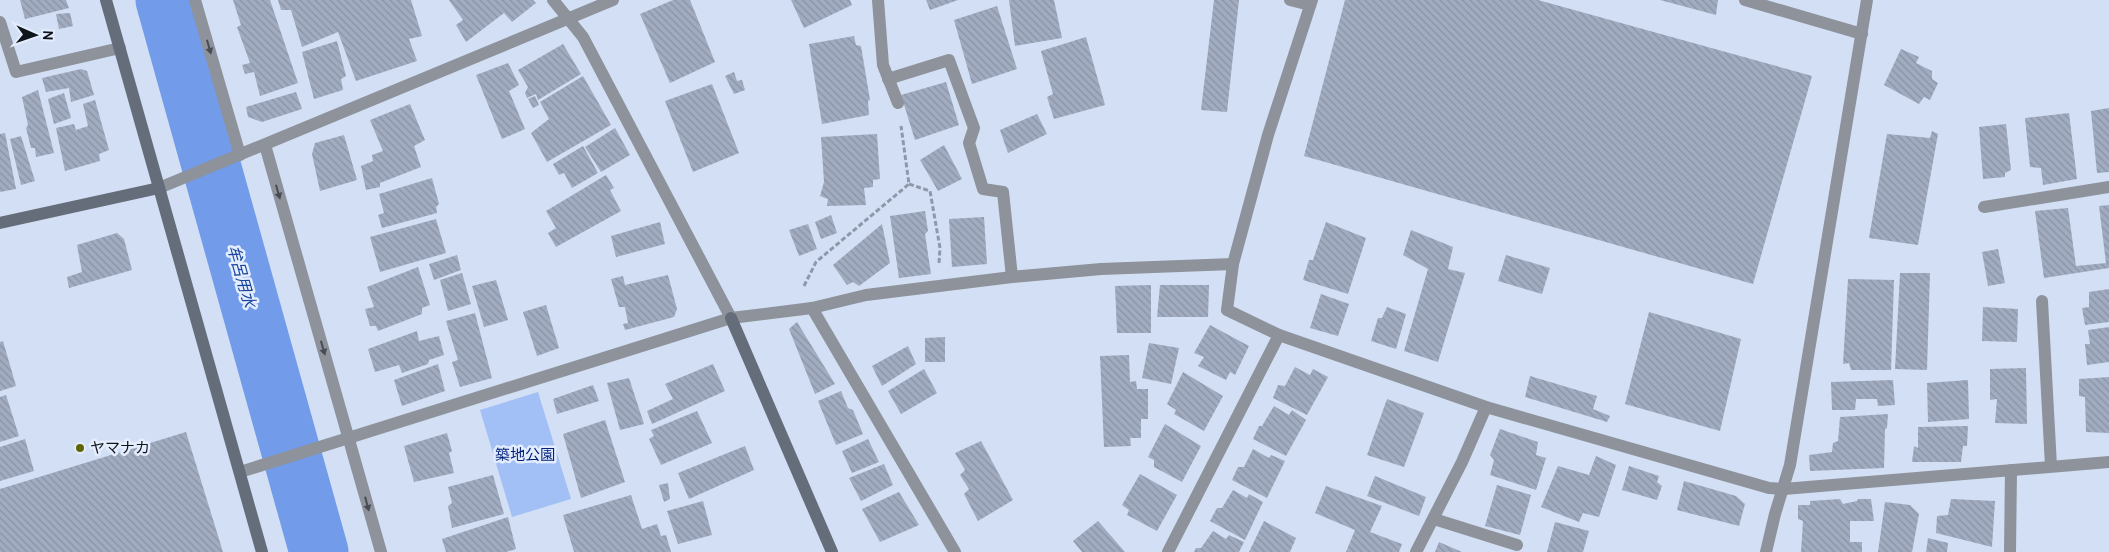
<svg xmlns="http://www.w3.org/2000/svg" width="2109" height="552" font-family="Cabin,'Noto Sans JP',sans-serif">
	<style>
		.green { fill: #a3c0f6 }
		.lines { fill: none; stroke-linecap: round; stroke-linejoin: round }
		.river { stroke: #729be9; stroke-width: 59 }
		.building { fill: url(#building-back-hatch) }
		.path { stroke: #8f98a9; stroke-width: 3; stroke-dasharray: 5 2.5; stroke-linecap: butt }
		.lane { stroke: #8d929b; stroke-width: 12 }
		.street { stroke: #8d929b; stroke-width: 12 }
		.secondary { stroke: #666d7a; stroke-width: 12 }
		.oneway { fill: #484d55 }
		.poi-dot { fill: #616501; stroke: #e3edfe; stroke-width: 2 }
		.labels { text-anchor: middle; stroke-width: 5; stroke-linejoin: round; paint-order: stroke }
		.poi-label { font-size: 15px; fill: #10141b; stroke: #e3edfe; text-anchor: start }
		.park-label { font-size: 15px; fill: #00227b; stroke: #e3edfe }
		.water-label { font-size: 16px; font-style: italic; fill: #18449d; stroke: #e3edfe }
	</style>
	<defs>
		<pattern id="building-back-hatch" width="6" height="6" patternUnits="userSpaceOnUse" patternTransform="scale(1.25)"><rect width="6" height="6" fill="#a1acc1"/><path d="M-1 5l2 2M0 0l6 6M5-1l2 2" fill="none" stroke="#8a93a5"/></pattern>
	</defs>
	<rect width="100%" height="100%" fill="#d3dff5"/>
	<path class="green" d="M538,392L571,499L512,517L480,410Z"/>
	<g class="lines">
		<path class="river" d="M165,0L319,552"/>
	</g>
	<g class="building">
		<path d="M20,0H66L69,8L25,19Z"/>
		<path d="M233,0H270L298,83L260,96L254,72L245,74L242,65L250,63L237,27L241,25Z"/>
		<path d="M278,0H411L422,36L409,39L417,61L356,81L338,32L302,47L291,10H281Z"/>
		<path d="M449,0H533L536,3L512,22L504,13L466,42L456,25L463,20Z"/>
		<path d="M673,0H690L715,62L670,83L640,14Z"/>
		<path d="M791,0H850L852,5L804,28Z"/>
		<path d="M926,0H958L930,10Z"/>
		<path d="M1009,0H1054L1062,38L1015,46Z"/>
		<path d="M1214,0H1239L1227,112L1201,110Z"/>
		<path d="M1345,0H1538L1812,76L1753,284L1304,156Z"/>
		<path d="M1660,0H1718L1716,15Z"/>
		<path d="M997,6L1017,69L972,84L954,20Z"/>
		<path d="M70,13L73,26L59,29L56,14Z"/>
		<path d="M854,36L856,45L861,46L870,100L868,101L869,115L822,124L809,44Z"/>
		<path d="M1086,37L1105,105L1054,119L1047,97L1053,94L1041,51Z"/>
		<path d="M337,41L346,76L341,79L343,90L314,99L302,52Z"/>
		<path d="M563,44L581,74L538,100L536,94L527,98L525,93L528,87L518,70Z"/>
		<path d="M1901,49L1919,57L1916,63L1932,71V79L1938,83L1930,100L1924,97L1919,104L1884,85Z"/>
		<path d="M508,63L519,85L509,91L525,129L502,139L476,75Z"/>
		<path d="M81,69L87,71L94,95L71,102L69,88L46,92L42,78Z"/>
		<path d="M734,72L737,81L742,80L745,90L734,94L725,76Z"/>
		<path d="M583,76L611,125L547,162L531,133L549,119L540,102Z"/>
		<path d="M946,82L959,125L915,140L901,95Z"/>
		<path d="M712,84L739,153L693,172L665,101Z"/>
		<path d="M38,90L54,153L36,157L35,148H31L26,128L28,125L22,97Z"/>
		<path d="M296,92L302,109L262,122L248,117L246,107Z"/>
		<path d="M64,93L71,118L54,124L48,99Z"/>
		<path d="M535,96L539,105L533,108L528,99Z"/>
		<path d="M95,100L109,150L99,154L100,161L65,171L56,128L74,124L76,130L88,126L83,104Z"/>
		<path d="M410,104L425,140L414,146L421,167L380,183V187L366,190L361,166L373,161L372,155L383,151L370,120Z"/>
		<path d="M2109,108V172L2097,173L2091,111Z"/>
		<path d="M2069,113L2077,179L2043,185L2041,168L2030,167L2025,118Z"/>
		<path d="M1037,114L1047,134L1008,153L1000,130Z"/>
		<path d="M2006,124L2011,170L2005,173V177L1983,179L1979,127Z"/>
		<path d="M615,128L630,155L601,172L585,147Z"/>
		<path d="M1932,131L1938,134L1918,245L1869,238L1887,134L1930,138Z"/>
		<path d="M5,133L16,189L0,192V134Z"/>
		<path d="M877,134L880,179L873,180V187L864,188L866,205L827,206L828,199L820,196L824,182L821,137Z"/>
		<path d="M344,135L357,180L320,191L312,154L315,143Z"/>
		<path d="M21,136L35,181L21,185L10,139Z"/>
		<path d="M944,145L962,179L938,191L920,160Z"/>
		<path d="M583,146L598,173L572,188L564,173L559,175L553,164Z"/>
		<path d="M606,175L614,188L610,190L621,211L556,247L548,233L556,228L546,211Z"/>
		<path d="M432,178L439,204L436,207L437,213L382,228L378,215L384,213L379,194Z"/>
		<path d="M2109,205V268L2044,278L2035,211L2068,208L2076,266L2106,263L2099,206Z"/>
		<path d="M925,211L928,231L925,234L931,274L899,278L890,216Z"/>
		<path d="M831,215L837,233L821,239L815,222Z"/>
		<path d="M984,217L987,264L952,267L949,219Z"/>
		<path d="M436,219L446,253L380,272L370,237Z"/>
		<path d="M660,222L665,244L616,257L611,236Z"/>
		<path d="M1326,222L1366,238L1348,294L1303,280L1309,260H1313Z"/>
		<path d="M808,224L817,249L799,256L789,230Z"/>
		<path d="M882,224L890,263L859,286L853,282L847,285L833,265Z"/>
		<path d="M1411,230L1453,247L1448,269L1465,273L1438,362L1404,351L1428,269L1403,255Z"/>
		<path d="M117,233L124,239L132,270L69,288L67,277L82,272L77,245Z"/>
		<path d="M1998,249L2005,283L1988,286L1982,252Z"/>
		<path d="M457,255L461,270L434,280L429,264Z"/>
		<path d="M1506,255L1550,268L1542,294L1498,281Z"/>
		<path d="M418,267L430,305L422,308V314L378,331L376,326H370L365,309L374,307L367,287Z"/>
		<path d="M462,273L471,304L448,311L440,280Z"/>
		<path d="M1900,273H1930L1927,370L1895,369Z"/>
		<path d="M668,275L677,309L674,317L625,330L623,324L628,323L625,307H619L611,279L623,276L625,285Z"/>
		<path d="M1848,279L1894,280L1891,370H1851L1849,363L1843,364Z"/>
		<path d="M496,280L508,320L484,327L472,286Z"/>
		<path d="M1151,285V333H1117L1115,286Z"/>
		<path d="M1160,285H1209L1208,317H1157Z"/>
		<path d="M2109,289V322L2085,325L2082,308L2089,307V292Z"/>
		<path d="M1321,294L1349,304L1338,336L1310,328Z"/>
		<path d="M546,305L559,348L537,356L523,312Z"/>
		<path d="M1387,307L1406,314L1396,349L1371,341L1378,318H1382Z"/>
		<path d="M1983,307L2018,309L2017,342L1982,341Z"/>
		<path d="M1649,312L1741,339L1720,431L1625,404Z"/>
		<path d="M475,313L492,378L460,387L452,362L458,360L446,321Z"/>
		<path d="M797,322L835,384L815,394L789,329Z"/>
		<path d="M1210,325L1249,346L1235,375L1230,372L1226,380L1198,366L1204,357L1194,353Z"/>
		<path d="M2109,327V362L2087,365L2085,344H2090L2088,330Z"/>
		<path d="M417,331L419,341L439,336L444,355L429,360L428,364L402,373L399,365L375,372L368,349Z"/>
		<path d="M945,337V362H925V338Z"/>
		<path d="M3,341L16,386L0,391V342Z"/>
		<path d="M1149,343L1179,348L1171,384L1142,378Z"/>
		<path d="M908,346L916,364L882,386L872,366Z"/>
		<path d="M1129,355L1130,382L1136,381L1137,389H1148V419H1141V438H1130L1131,446L1104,447L1100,356Z"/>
		<path d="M438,364L445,391L402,406L394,380Z"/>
		<path d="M713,364L725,391L652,424L647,411L673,399L665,384Z"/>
		<path d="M1295,367L1310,375L1313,369L1328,377L1307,415L1273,398L1278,385L1285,386Z"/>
		<path d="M2026,368L2027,424L1995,423L1997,399L1990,400V369Z"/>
		<path d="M924,369L937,393L901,414L888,391Z"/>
		<path d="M1183,372L1223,396L1204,431L1174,414L1176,410L1167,404Z"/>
		<path d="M1530,376L1597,396L1593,409L1610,416L1607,422L1525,397Z"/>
		<path d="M2109,377V433L2086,432L2085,397L2079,396V379Z"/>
		<path d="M629,378L644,424L620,430L607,383Z"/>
		<path d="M1893,380L1895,405L1878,406L1877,399H1856L1855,410H1832L1831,382Z"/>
		<path d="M1968,380L1969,419L1928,422L1927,383Z"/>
		<path d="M593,385L599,401L557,414L553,399Z"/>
		<path d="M841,391L848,408L853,410L863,434L836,445L818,401Z"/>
		<path d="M6,395L19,436L0,442V397Z"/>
		<path d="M1387,399L1424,413L1404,467L1367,455Z"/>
		<path d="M1274,406L1289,415L1292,410L1306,420L1286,456L1253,439L1259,426H1262Z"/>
		<path d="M697,411L712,443L661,465L649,439L654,436L651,430Z"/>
		<path d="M1888,414L1887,428L1885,429L1884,468L1810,471L1809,455L1832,452L1833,443L1838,441L1840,417Z"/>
		<path d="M605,420L625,482L581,498L563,434Z"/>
		<path d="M1165,424L1201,446L1182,482L1154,467V460L1148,457Z"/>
		<path d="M1968,426L1967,446H1963L1961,462H1912L1914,446L1918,448V427Z"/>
		<path d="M1500,429L1538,442L1536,455L1546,458L1536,490L1490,475L1494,460L1490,455Z"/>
		<path d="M186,432L223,552H0V489Z"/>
		<path d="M447,433L452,451L449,453L454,473L414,482L404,446Z"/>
		<path d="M25,439L34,471L0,481V447Z"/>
		<path d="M868,439L879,462L852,473L842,451Z"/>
		<path d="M981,441L1013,500L978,521L964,494L969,489L960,475L965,470L955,453Z"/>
		<path d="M745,446L754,470L689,499L678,473Z"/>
		<path d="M1253,449L1269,458L1271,455L1285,461L1267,498L1232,480L1238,467H1244Z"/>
		<path d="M1596,456L1616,465L1599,517L1583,513L1579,522L1541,507L1558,466L1589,475Z"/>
		<path d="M884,464L893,485L861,501L849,478Z"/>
		<path d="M1629,466L1659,476L1657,482L1662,486L1657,500L1622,490Z"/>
		<path d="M1140,474L1177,495L1157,531L1127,515L1129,510L1122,505Z"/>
		<path d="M493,475L504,514L452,528L448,506L452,503L448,487Z"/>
		<path d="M1375,476L1426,497L1419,516L1367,496Z"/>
		<path d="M1684,481L1736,496L1745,504L1739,526L1677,510Z"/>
		<path d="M668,483L670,499L664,502L659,485Z"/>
		<path d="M1497,485L1531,495L1520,535L1485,526Z"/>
		<path d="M1326,486L1382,506L1370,532L1402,544L1399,552H1346L1355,530L1315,513Z"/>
		<path d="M1233,490L1247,498L1249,494L1263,502L1245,540L1210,521L1217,508H1222Z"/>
		<path d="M899,492L919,525L880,542L862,509Z"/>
		<path d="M631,495L642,529L657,524L661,536L666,535L671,552H574L563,515Z"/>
		<path d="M1840,499L1843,504L1857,501L1858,499H1871L1874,521H1850V542H1862V552H1801L1803,521L1798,519V505H1810V501Z"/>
		<path d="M1951,499L1995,501L1992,547L1936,533L1937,516L1948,515Z"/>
		<path d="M703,501L712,535L678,544L667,511Z"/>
		<path d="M1885,502L1910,505L1919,514L1912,552H1878Z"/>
		<path d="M508,517L516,549L506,552H446L442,539Z"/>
		<path d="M1098,521L1125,552H1082L1073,541Z"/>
		<path d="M1264,521L1296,538L1290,552H1249Z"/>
		<path d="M1555,522L1589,531L1583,552H1547Z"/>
		<path d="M1213,531L1226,539L1229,535L1244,542L1239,552H1194L1196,548H1201Z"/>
		<path d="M1928,538L1948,543L1947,552H1926Z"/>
		<path d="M1439,542L1462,552H1435Z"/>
	</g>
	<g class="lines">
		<g class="path">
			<path d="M909,184L930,191L940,248L939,263"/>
			<path d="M804,286L816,262L909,184L901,126"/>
		</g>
		<path class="lane" d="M888,79L949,60L974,128L969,143L983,189L1003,192L1012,277"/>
		<g class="street">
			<path d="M195,0L240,155"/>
			<path d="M553,0L583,37L731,318"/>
			<path d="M878,0L883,65L898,103"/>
			<path d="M1290,0L1310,5"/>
			<path d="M1312,0L1268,135L1233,264L1227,310L1279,335L1486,407L1769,488L1784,489L2109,462"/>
			<path d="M1745,0L1862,34"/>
			<path d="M0,22L16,72L120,48"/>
			<path d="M265,145L381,552"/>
			<path d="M159,188L613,0"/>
			<path d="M1984,207L2109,187"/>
			<path d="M2042,301L2051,466"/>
			<path d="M812,308L955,552"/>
			<path d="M240,472L731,318L812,308L866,295L1012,277L1101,269L1233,264"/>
			<path d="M1434,519L1517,545"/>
			<path d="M1168,552L1279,335"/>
			<path d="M1416,552L1462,462L1486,407"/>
			<path d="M1766,552L1775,514L1790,465L1867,0"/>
			<path d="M2010,552L2011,470"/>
		</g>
		<g class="secondary">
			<path d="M106,0L262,552"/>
			<path d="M0,223L159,188"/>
			<path d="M731,318L832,552"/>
		</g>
	</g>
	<defs><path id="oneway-solid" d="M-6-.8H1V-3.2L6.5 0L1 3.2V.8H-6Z" transform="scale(1.25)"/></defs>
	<g class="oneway">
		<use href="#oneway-solid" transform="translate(209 47) rotate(74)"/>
		<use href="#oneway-solid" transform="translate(278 192) rotate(74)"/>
		<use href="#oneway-solid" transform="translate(323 348) rotate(74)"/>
		<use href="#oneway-solid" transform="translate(367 504) rotate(75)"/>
	</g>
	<circle class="poi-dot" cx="80" cy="448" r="5"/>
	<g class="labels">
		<g class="poi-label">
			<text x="90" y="453">ヤマナカ</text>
		</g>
		<g class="park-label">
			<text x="525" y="460">築地公園</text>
		</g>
		<g class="water-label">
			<text transform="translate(242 276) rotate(74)" y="6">牟呂用水</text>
		</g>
	</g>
	<g transform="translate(35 35) rotate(92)" stroke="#e3edfe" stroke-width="4" paint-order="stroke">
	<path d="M0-4L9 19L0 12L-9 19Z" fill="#10141b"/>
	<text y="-8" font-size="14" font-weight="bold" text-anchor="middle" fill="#10141b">N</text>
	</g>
</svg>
